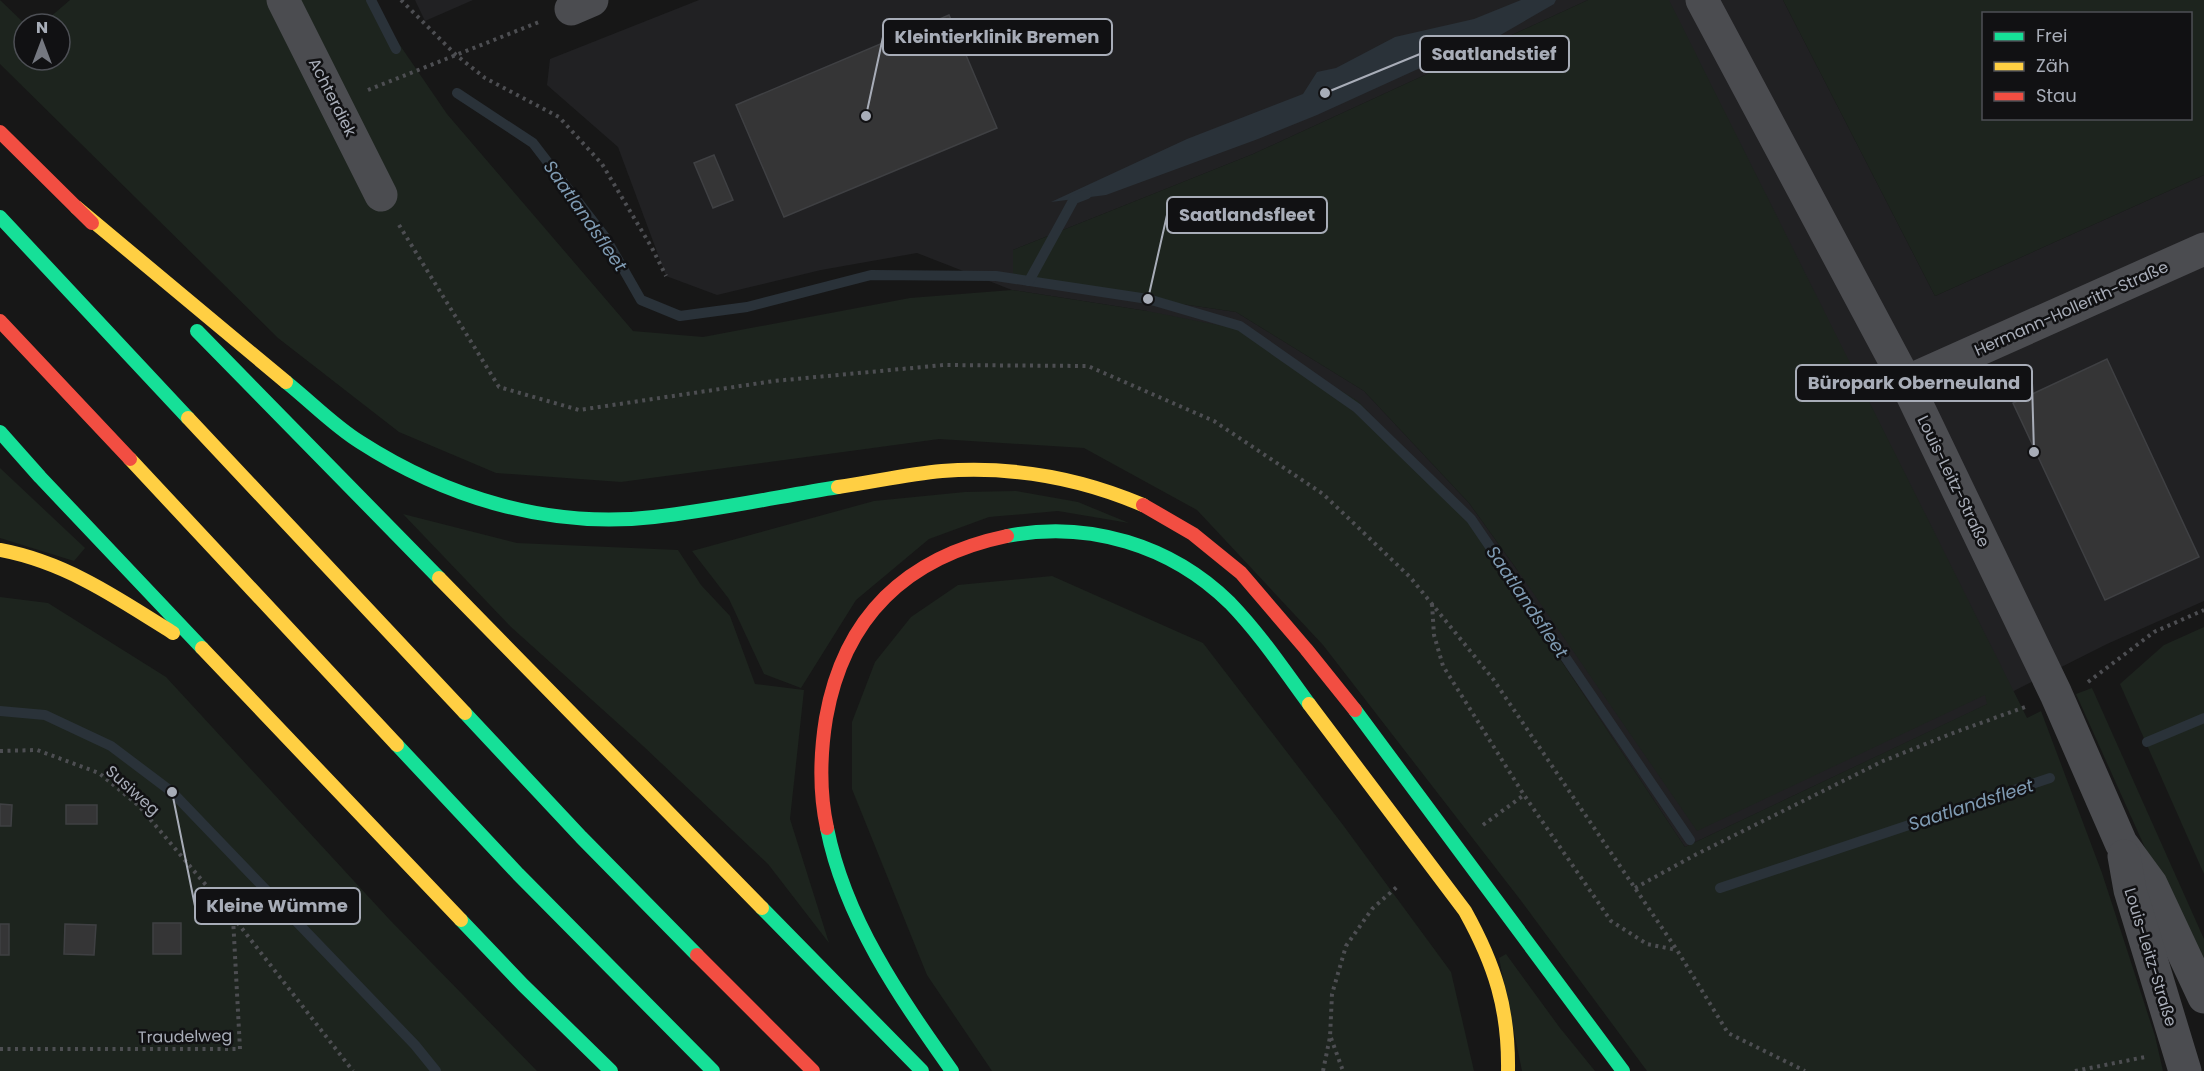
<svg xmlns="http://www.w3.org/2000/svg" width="2204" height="1071" font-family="Poppins,sans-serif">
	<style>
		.built { fill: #212123 }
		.green { fill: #1d241e; fill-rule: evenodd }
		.water { fill: #2a3239 }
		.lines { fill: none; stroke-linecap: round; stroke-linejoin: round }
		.stream { stroke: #2a3239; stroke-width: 10 }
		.building { fill: #353536; stroke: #3f4043; stroke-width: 1.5 }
		.path { stroke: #4d4e52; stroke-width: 4; stroke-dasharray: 3 4.5; stroke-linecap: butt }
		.street { stroke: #4b4c50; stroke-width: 33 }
		.fast { stroke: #16e098; stroke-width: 14 }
		.slow { stroke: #ffcf43; stroke-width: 14 }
		.jam { stroke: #f24e42; stroke-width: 14 }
		.labels { text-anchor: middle; stroke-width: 5; stroke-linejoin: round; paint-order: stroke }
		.street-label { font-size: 16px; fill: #a8adb8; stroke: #111113 }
		.water-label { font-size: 18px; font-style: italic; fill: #7f9bb3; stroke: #111113 }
		.leader { fill: none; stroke: #a8adb8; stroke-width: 2 }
		.callout-dot { fill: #a8adb8; stroke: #111113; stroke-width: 2 }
		.callout { fill: #111113; stroke: #a8adb8; stroke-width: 2 }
		.callout-label { font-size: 18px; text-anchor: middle; font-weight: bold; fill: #a8adb8 }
	</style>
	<rect width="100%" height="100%" fill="#171717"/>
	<g class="built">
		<path d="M415,0H473L425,21Z"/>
		<path d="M699,0H1588L1253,154L1013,250V279L1236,312L1364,391L1469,503L1518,571L1640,0H1783L1935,296L2204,175V601L2107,644L1988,704L1685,847L1461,510L1147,311L1012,290L917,253L821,270L717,295L666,276L618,147L547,85L550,59Z"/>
	</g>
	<g class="green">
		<path d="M0,0L25,24L24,60H60V24H42L70,0H369L447,114L633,331L703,337L910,298L1012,290L1147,311L1238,329L1358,401L1461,510L1685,847L1987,704L1985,695L1697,831L1518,571L1469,503L1364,391L1236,312L1013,279V250L1253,154L1588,0H1669L2027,718L2041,711L2102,873L2155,1036L2163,1071H1647L1522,902L1323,645L1197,510L1084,448L939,439L621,482L496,473L399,432L278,338L0,64Z"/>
		<path d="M1783,0H2204V175L1935,296ZM1984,14H2190V118H1984Z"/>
		<path d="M0,468L85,548L74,561L0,538Z"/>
		<path d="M1016,491L1078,502L1129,523L1058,511L989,517L929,539L856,600L801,688L764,674L729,599L692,551L874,501L965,492Z"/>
		<path d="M403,514L517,543L678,550L701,585L730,616L755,684L804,690L790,819L829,943L768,864L642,745L511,627Z"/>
		<path d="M1052,576L1203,643L1343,825L1451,972L1474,1071H992L927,975L852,789V722L875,662L911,617L958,585Z"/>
		<path d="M0,597L48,603L166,677L389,919L537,1071H0Z"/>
		<path d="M2204,627V874L2120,684L2164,645Z"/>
		<path d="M2092,688L2204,939V976L2195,959L2076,694Z"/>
		<path d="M1506,954L1560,1028L1595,1071H1522L1499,958Z"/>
	</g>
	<path class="water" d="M1521,0H1556L1554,4L1497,37L1440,59L1317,115L1258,139L1106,195L1051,202L1187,139L1303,94L1317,72L1336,68L1395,37L1474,19Z"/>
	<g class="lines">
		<g class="stream">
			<path d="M371,0L396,49"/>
			<path d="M457,93L533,143L605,237L641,300L680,316L747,307L871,275L996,276L1148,299L1240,326L1357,408L1471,519L1690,840"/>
			<path d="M1029,281L1074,199L1087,194"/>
			<path d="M0,711L45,715L111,746L172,792L415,1045L436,1071"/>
			<path d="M2147,742L2204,718"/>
			<path d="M1720,888L2050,778"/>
		</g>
	</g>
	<g class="building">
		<path d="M949,15L997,128L784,217L736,105Z"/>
		<path d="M714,155L733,200L713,208L694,163Z"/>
		<path d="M2107,359L2199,557L2105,600L2013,403Z"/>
		<path d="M0,804L12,805L11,826H0Z"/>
		<rect x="66" y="805" width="31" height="19"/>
		<rect x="153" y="923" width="28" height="31"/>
		<rect x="0" y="924" width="9" height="31"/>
		<path d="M65,924L96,925L94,955L64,954Z"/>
	</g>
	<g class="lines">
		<g class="path">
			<path d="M401,0L456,55L485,78L559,117L602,164L652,248L666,276"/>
			<path d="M368,90L539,22"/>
			<path d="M399,225L499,387L579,410L774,381L944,365L1088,366L1214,421L1323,494L1410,577L1493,679L1677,950L1728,1033L1805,1071"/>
			<path d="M1432,604L1434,635L1443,666L1524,795L1611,921L1647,944L1677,950"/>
			<path d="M2088,682L2154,632L2204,610"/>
			<path d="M0,751L37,750L99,773L139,806L233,917L353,1071"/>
			<path d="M1483,825L1524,795"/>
			<path d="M1635,888L1695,855L1883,761L1953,733L2025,707"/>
			<path d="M1331,1038L1343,1071"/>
			<path d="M0,1049H240L233,918"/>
			<path d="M1323,1071L1330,1037L1332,994L1346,946L1372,909L1399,885"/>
			<path d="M2075,1071L2145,1057"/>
		</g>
		<g class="street">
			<path d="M283,0L381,195"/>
			<path d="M1702,0L1906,382L2056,694L2121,843L2151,884L2204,997"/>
			<path d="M571,9L592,0"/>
			<path d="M1906,382L2204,249"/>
			<path d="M2124,856L2130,890L2185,1071"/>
		</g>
		<g class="fast">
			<path d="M0,217L188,418"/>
			<path d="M197,331L439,578"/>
			<path d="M286,382C310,401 334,426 360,442C447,498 550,529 654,517C716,510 777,497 838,487"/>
			<path d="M0,432L40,477L202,648"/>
			<path d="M1007,536C1088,520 1171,545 1230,603C1260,634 1284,670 1309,704"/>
			<path d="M1355,710L1623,1071"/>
			<path d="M465,713L581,837L697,955"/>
			<path d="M397,745L518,874L713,1071"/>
			<path d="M827,828C845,919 899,996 952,1071"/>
			<path d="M762,908L922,1071"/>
			<path d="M461,920L523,985L611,1071"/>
		</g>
		<g class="slow">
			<path d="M76,207L286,382"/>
			<path d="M188,418L465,713"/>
			<path d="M130,459L397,745"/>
			<path d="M838,487C873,482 908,474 942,471C1011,466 1080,478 1143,505"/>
			<path d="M0,550C65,562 118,598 173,633"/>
			<path d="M439,578L762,908"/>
			<path d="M202,648L461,920"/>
			<path d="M1309,704L1465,911C1495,965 1509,1009 1508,1071"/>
		</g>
		<g class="jam">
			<path d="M0,132L92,223"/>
			<path d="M0,321L130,459"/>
			<path d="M1143,505L1193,534L1241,573L1306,649L1355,710"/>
			<path d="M827,828C819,791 820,755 826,718C844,617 906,557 1007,536"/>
			<path d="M697,955L813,1071"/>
		</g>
	</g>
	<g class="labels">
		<g class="street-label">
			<text transform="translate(333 97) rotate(63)" y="6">Achterdiek</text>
			<text transform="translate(2071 308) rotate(-24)" y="6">Hermann-Hollerith-Straße</text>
			<text transform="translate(1954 481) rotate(64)" y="6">Louis-Leitz-Straße</text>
			<text transform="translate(133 790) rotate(42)" y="6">Susiweg</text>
			<text transform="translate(2151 957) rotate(73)" y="6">Louis-Leitz-Straße</text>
			<text transform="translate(185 1036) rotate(-1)" y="6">Traudelweg</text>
		</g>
		<g class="water-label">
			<text transform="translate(585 216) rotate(55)" y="6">Saatlandsfleet</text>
			<text transform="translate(1527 602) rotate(56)" y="6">Saatlandsfleet</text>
			<text transform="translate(1971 805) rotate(-18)" y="6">Saatlandsfleet</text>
		</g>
	</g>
	<path class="leader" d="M866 116L883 37M1325 93L1420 54M1148 299L1167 215M2034 452L2032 383M172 792L195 906"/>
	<g class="callout-dot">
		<circle cx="866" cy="116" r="6"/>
		<circle cx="1325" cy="93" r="6"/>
		<circle cx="1148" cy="299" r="6"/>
		<circle cx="2034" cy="452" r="6"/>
		<circle cx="172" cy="792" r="6"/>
	</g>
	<g class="callout">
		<rect x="883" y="19" width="229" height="36" rx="6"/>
		<rect x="1420" y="36" width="149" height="36" rx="6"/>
		<rect x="1167" y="197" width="160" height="36" rx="6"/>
		<rect x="1796" y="365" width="236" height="36" rx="6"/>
		<rect x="195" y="888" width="165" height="36" rx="6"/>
	</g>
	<g class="callout-label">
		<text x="997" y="43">Kleintierklinik Bremen</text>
		<text x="1494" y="60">Saatlandstief</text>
		<text x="1247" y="221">Saatlandsfleet</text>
		<text x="1914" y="389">Büropark Oberneuland</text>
		<text x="277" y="912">Kleine Wümme</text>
	</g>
	<rect x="1982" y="12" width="210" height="108" fill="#111113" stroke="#4d4f55" stroke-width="1.5"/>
	<rect x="1994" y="32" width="30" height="9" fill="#16e098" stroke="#4d4f55" stroke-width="1.5"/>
	<text x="2036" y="42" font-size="18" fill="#a8adb8">Frei</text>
	<rect x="1994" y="62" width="30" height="9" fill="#ffcf43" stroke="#4d4f55" stroke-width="1.5"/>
	<text x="2036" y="72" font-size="18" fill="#a8adb8">Zäh</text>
	<rect x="1994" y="92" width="30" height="9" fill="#f24e42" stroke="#4d4f55" stroke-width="1.5"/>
	<text x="2036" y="102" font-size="18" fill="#a8adb8">Stau</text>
	<g transform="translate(42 42)"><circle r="28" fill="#111113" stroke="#4d4f55" stroke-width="1.5"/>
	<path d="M0-4.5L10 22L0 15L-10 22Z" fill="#757880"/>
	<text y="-9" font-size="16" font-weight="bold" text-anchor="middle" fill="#a8adb8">N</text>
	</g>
</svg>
